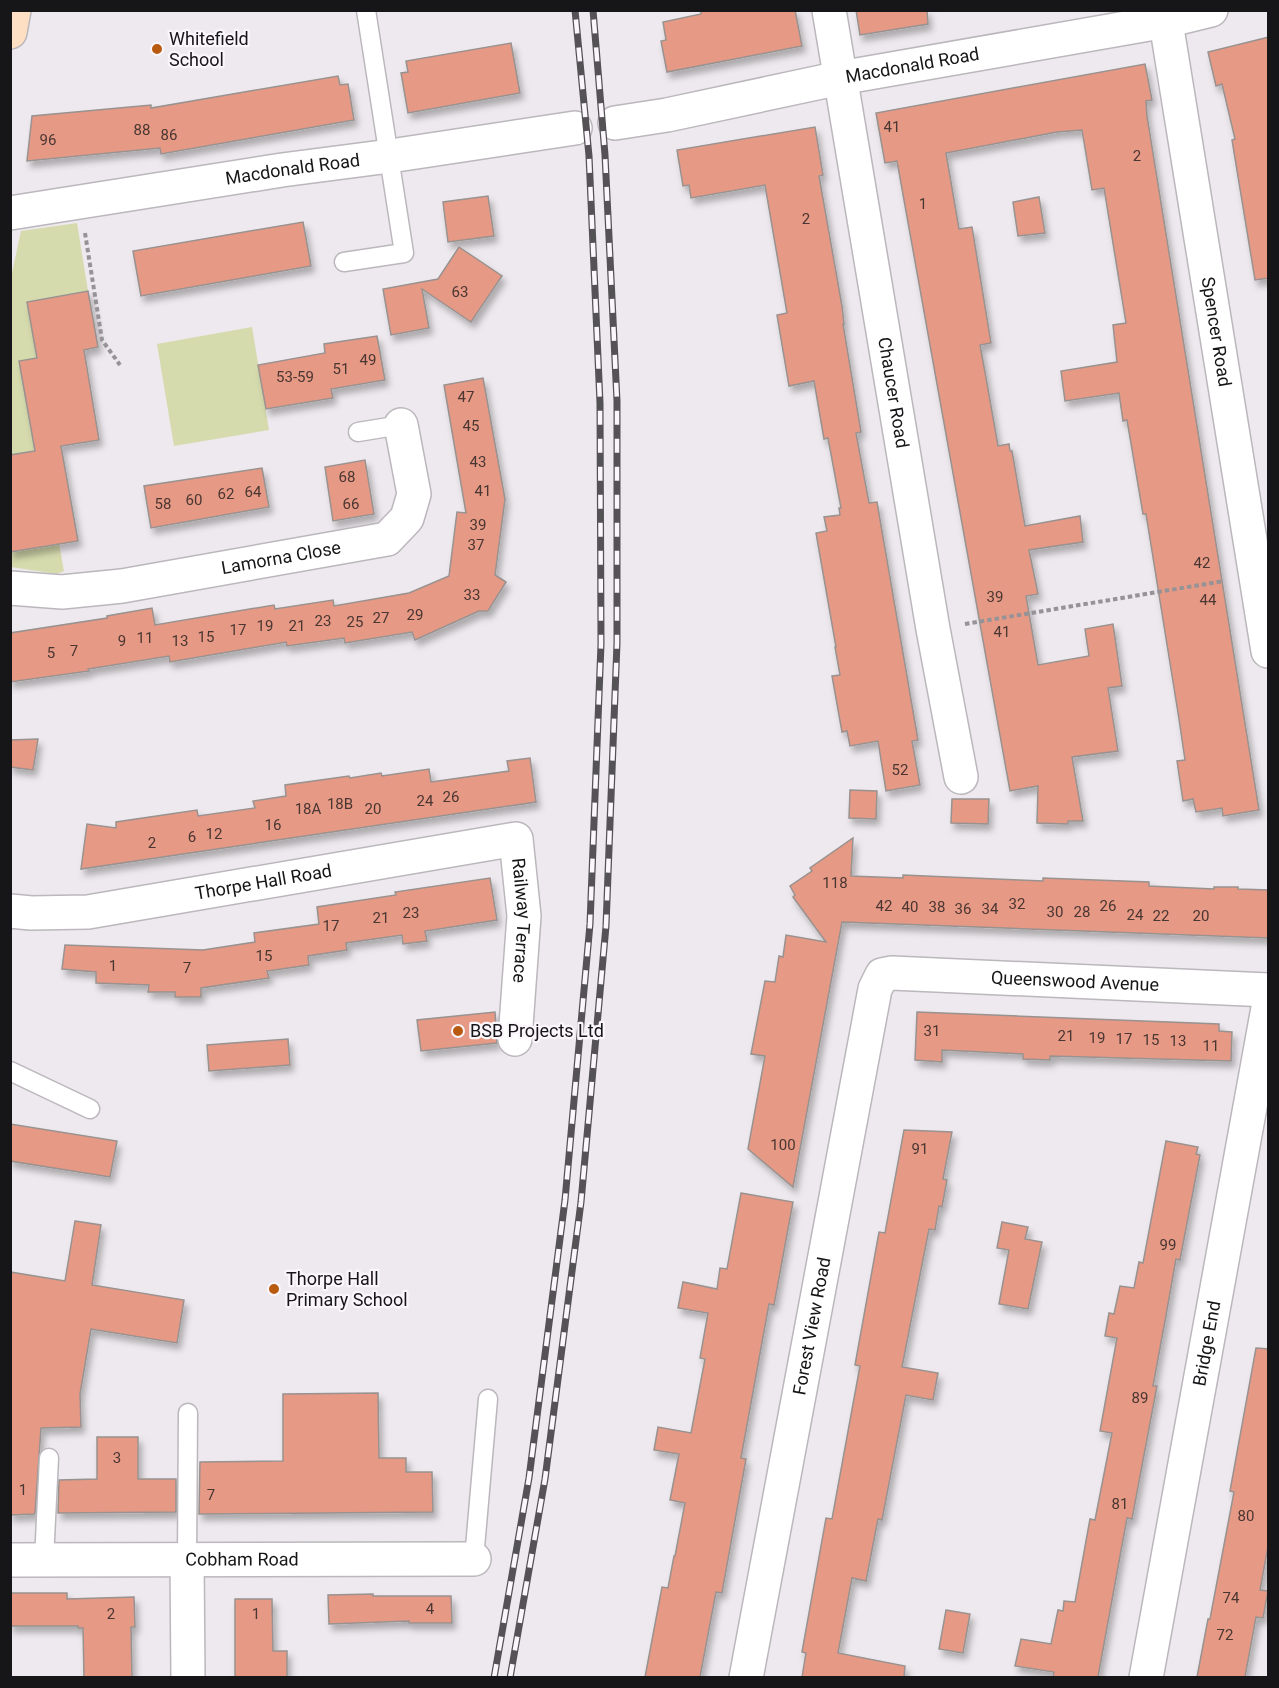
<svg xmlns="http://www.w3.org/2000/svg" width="1279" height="1688" font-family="Roboto,sans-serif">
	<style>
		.green { fill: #d6dbae }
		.building { fill: #e69984; stroke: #999290; stroke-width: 1.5; filter: url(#shadow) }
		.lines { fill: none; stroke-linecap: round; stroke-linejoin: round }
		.lane-casing { stroke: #bbb7bc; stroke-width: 21 }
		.street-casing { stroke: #bbb7bc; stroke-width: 36 }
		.secondary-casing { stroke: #bbb7bc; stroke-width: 36 }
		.path { stroke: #969397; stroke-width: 4; stroke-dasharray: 4.5 3; stroke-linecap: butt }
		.lane { stroke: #fff; stroke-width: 18 }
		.street { stroke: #fff; stroke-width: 33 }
		.secondary { stroke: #fedfc3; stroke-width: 33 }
		.rail-casing { stroke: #545255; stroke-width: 7 }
		.rail { stroke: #faf6fc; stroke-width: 4.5; stroke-dasharray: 14; stroke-linecap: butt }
		.poi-dot { fill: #b95a11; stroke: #faf6fc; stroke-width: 2 }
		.labels { text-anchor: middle; stroke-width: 4.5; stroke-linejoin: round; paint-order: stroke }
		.number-label { font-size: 15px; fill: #4a3632 }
		.poi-label { font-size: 18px; fill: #161517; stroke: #faf6fc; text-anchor: start }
		.street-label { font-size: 18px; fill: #161517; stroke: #faf6fc }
	</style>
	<defs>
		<filter id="shadow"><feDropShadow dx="3.5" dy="6" stdDeviation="3" flood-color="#0004"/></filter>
	</defs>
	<rect width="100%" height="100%" fill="#ede9ee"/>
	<g class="green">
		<path d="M77,223L88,291L28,302L37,358L19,361L35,451L11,455L10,282L21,231Z"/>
		<path d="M252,327L269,430L174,446L157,344Z"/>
		<path d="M59,544L64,571L57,574L11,567V552Z"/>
	</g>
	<g class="building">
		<path d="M701,10H795L802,46L667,72L661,41L666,40L663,22L701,14Z"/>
		<path d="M856,10H927L928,24L860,35Z"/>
		<path d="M1269,37V278L1255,280L1232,140L1235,139L1222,84L1216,86L1208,52Z"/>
		<path d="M511,43L520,93L408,113L401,73L408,72L406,61Z"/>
		<path d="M1145,64L1152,100L1146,101L1147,116L1259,810L1223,816L1222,808L1196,812L1193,799L1183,801L1177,761L1185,760L1179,719L1146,514H1143L1127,420L1123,421L1119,393L1065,401L1061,371L1117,362L1113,325L1126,323L1104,188L1092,190L1082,130L1057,132L946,153L959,229L972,227L991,343L980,345L985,372L998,446L1009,444L1010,451H1012L1025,526L1080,516L1083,542L1029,550L1038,594L1026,596L1038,665L1089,656L1085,629L1113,624L1122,686L1108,688L1118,751L1072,757L1083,821H1068V824L1037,823L1038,786L1010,791L897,161L885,163L876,113Z"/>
		<path d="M338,76L340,85L348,84L354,120L161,154L160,148L27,161L32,116L151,105V108Z"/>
		<path d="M815,127L823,175L819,176L842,306L844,324H843L861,432L856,433L869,503L877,502L918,740L912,741L920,785L886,791L878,741L850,746L847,731L842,732L832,676L840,675L835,647H836L816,533L827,531L824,517L840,515L839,508H841L828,438L824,439L814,381L789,386L777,315L787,313L765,185L691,198L689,185L683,186L677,150Z"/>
		<path d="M488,196L494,236L448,242L443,202Z"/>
		<path d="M1039,197L1045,233L1018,236L1013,202Z"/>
		<path d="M303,222L311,266L141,296L133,251Z"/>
		<path d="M459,247L502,276L471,322L422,289L429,328L391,335L383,289L438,279Z"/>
		<path d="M88,291L98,347L84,350L99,440L61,446L78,541L10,552V455L35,451L19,361L37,358L27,302Z"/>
		<path d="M377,336L385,380L331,389L333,398L266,409L258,365L325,353L324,344Z"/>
		<path d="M483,378L505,499L495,575L506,582L488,611H479L415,640L412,632L345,643L344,638L287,646L286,642L170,662L169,656L88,669L89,671L10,682V633L107,618V616L152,608L155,625L274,605L275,609L333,600L334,606L409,593L449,576L457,512L466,513L444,385Z"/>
		<path d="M365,460L374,514L333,521L325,467Z"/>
		<path d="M262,468L269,507L151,528L144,486Z"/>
		<path d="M38,739L33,770L10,767V740Z"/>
		<path d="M530,758L536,802L81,869L87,824L116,828V822L197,810L198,816L255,808L253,801L286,796L285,785L349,776L350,778L381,773L382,776L429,769L431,782L509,771L507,761Z"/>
		<path d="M850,790L877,791L876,819L849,818Z"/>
		<path d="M952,799H989L988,824L951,823Z"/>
		<path d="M853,838L851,876L903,878V875L1043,881V878L1149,882V886L1214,889V887H1238V889L1269,890V938L842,922L793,1187L748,1149L765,1056L751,1054L765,981L775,982L779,956L783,957L786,935L826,942L793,897L795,895L790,886L812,871L810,868Z"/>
		<path d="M490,878L497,920L425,931L427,941L403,944L402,935L346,943L347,950L308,956L309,965L267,971L269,978L201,988V997H175V992H148L149,985L96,983V972L62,969L65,945L203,950L255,942L254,933L319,924L317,907L396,895L395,892Z"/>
		<path d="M495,1012L497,1043L421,1051L417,1020Z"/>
		<path d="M917,1012L1219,1024V1031L1232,1032L1231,1061L1050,1056V1060L1023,1059V1054L942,1050V1062L915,1060Z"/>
		<path d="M288,1039L290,1065L209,1071L207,1045Z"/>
		<path d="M10,1124L117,1141L110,1177L10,1161Z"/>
		<path d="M904,1130L952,1132L943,1179L947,1180L942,1207L939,1206L935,1230L929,1229L902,1367L938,1373L933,1400L906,1395L882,1520L878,1519L866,1581L852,1578L838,1653L905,1666L904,1677H802L806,1653L802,1652L826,1518L832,1519L853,1404L860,1366L855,1365L879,1232L885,1233Z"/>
		<path d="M1166,1141L1198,1147L1196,1154L1200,1155L1180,1260L1176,1259L1165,1321L1153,1386H1157L1132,1519L1127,1518L1098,1677H1053L1054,1672L1015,1666L1021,1639L1051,1644L1058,1610L1063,1611L1064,1601L1075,1602L1090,1519L1095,1520L1112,1433L1100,1431L1117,1338L1105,1336L1109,1313L1114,1314L1120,1286L1134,1288L1139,1262L1143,1263Z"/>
		<path d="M741,1193L793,1202L774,1305L769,1304L741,1458L746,1459L722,1593L716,1592L700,1677H645L662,1587L668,1588L674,1556H675L685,1503L670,1500L679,1454L654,1450L658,1427L691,1433L705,1359L700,1358L708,1313L678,1308L683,1282L717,1289L720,1268L727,1269Z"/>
		<path d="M75,1221L101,1225L92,1285L184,1300L177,1343L91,1329L80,1394L81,1427L41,1428L35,1513L34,1514L10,1515V1272L65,1281Z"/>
		<path d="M1002,1222L1028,1227L1025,1239L1042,1242L1028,1309L999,1304L1009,1250L997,1248Z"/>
		<path d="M1256,1348L1269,1349V1541L1260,1590L1268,1591L1263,1618L1256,1617L1245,1677H1197L1208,1619H1210L1227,1529L1234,1492L1230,1491Z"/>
		<path d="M378,1393L379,1458H406V1472H432L433,1512L199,1514L200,1462L283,1461V1394Z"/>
		<path d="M97,1437H138V1479H176V1512L58,1513L59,1480L97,1479Z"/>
		<path d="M10,1593H67V1599L134,1597L135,1627H131L132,1677H84L83,1628H78V1626H10Z"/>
		<path d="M373,1594V1596H451L452,1623H409V1621L329,1624L328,1595Z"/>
		<path d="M235,1599H272L273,1651H287V1677H235Z"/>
		<path d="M946,1610L970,1614L963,1653L939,1649Z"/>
	</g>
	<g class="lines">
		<defs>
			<g id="lane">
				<path d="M344,262L404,253L366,10"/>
				<path d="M358,432L401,425"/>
				<path d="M10,1071L90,1109"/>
				<path d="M474,1559L488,1399"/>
				<path d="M44,1560L49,1458"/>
				<path d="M187,1560L188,1413"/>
			</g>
			<g id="street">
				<path id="s1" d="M829,10L933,629L961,777"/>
				<path id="s2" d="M1164,10L1268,651"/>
				<path id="s3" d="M615,123L667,115L840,78L1166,21L1211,10"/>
				<path id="s4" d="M10,213L282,170L390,156L575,128"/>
				<path id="s5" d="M10,588L62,592L122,586L387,539L407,518L414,494L401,425"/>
				<path id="s6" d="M10,911L31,913L88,912L516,839L524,916L515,1039"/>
				<path id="s7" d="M10,1560L474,1559"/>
				<path d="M187,1560L188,1678"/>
				<path id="s8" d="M746,1678L875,989L882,975L892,973L1268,990"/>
				<path id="s9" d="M1146,1678L1268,1008"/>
			</g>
			<path id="secondary" d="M10,32L14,10"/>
		</defs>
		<use href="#lane" class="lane-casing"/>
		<use href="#street" class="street-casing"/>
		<use href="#secondary" class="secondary-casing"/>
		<g class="path">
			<path d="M85,233L102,340L120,365"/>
			<path d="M965,624L1224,581"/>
		</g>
		<use href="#lane" class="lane"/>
		<use href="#street" class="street"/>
		<use href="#secondary" class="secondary"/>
		<defs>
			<g id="rail">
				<path d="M494,1678L529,1478L565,1200L590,924L601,644L600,403L589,156L575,10"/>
				<path d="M510,1678L545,1479L581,1202L606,926L617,643V401L605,155L593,10"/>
			</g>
		</defs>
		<use href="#rail" class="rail-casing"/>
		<use href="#rail" class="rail"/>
	</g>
	<g class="poi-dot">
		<circle cx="157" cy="49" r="6"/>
		<circle cx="458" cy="1031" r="6"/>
		<circle cx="274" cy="1289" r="6"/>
	</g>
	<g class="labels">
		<g class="number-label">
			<text x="892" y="132">41</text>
			<text x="142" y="135">88</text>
			<text x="169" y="140">86</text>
			<text x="48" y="145">96</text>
			<text x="1137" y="161">2</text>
			<text x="923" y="209">1</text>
			<text x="806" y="224">2</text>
			<text x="460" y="297">63</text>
			<text x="368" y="365">49</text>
			<text x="341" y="374">51</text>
			<text x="295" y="382">53-59</text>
			<text x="466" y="402">47</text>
			<text x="471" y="431">45</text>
			<text x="478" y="467">43</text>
			<text x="347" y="482">68</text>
			<text x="483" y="496">41</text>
			<text x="253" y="497">64</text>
			<text x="226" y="499">62</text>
			<text x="194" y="505">60</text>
			<text x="163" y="509">58</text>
			<text x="351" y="509">66</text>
			<text x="478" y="530">39</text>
			<text x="476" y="550">37</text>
			<text x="1202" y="568">42</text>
			<text x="472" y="600">33</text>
			<text x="995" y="602">39</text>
			<text x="1208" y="605">44</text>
			<text x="415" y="620">29</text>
			<text x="381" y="623">27</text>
			<text x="323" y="626">23</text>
			<text x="355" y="627">25</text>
			<text x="265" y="631">19</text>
			<text x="297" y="631">21</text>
			<text x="238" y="635">17</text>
			<text x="1002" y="637">41</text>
			<text x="206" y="642">15</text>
			<text x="145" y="643">11</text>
			<text x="122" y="646">9</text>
			<text x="180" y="646">13</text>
			<text x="74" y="656">7</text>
			<text x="51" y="658">5</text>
			<text x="900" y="775">52</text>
			<text x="451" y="802">26</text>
			<text x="425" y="806">24</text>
			<text x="340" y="809">18B</text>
			<text x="308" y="814">18A</text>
			<text x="373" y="814">20</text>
			<text x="273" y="830">16</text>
			<text x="214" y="839">12</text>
			<text x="192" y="842">6</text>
			<text x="152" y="848">2</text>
			<text x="835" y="888">118</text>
			<text x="1017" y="909">32</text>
			<text x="884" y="911">42</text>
			<text x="1108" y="911">26</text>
			<text x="910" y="912">40</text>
			<text x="937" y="912">38</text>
			<text x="963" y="914">36</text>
			<text x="990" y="914">34</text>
			<text x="1055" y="917">30</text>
			<text x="1082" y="917">28</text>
			<text x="411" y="918">23</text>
			<text x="1135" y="920">24</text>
			<text x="1161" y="921">22</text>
			<text x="1201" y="921">20</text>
			<text x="381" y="923">21</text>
			<text x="331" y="931">17</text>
			<text x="264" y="961">15</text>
			<text x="113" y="971">1</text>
			<text x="187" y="973">7</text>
			<text x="932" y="1036">31</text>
			<text x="1066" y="1041">21</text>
			<text x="1097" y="1043">19</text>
			<text x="1124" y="1044">17</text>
			<text x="1151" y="1045">15</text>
			<text x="1178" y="1046">13</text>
			<text x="1211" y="1051">11</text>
			<text x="783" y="1150">100</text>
			<text x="920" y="1154">91</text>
			<text x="1168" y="1250">99</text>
			<text x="1140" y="1403">89</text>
			<text x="117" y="1463">3</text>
			<text x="23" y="1495">1</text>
			<text x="211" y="1500">7</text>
			<text x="1120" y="1509">81</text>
			<text x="1246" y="1521">80</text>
			<text x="1231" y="1603">74</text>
			<text x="430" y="1614">4</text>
			<text x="111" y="1619">2</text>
			<text x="256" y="1619">1</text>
			<text x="1225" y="1640">72</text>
		</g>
		<g class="poi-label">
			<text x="169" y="45">Whitefield<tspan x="169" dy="21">School</tspan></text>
			<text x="470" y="1037">BSB Projects Ltd</text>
			<text x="286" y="1285">Thorpe Hall<tspan x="286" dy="21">Primary School</tspan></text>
		</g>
		<g class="street-label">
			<text dy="6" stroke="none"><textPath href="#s3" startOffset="303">Macdonald Road</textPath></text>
			<text dy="6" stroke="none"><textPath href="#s4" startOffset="286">Macdonald Road</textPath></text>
			<text dy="6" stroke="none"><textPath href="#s2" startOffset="326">Spencer Road</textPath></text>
			<text dy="6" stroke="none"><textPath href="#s1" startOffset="388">Chaucer Road</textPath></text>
			<text dy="6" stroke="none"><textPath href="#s5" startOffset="274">Lamorna Close</textPath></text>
			<text dy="6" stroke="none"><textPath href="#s6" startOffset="256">Thorpe Hall Road</textPath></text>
			<text dy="6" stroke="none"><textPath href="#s6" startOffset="594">Railway Terrace</textPath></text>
			<text dy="6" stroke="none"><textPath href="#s8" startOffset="910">Queenswood Avenue</textPath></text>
			<text dy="6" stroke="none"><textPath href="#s8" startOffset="358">Forest View Road</textPath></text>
			<text dy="6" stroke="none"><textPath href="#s9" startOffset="340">Bridge End</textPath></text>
			<text dy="6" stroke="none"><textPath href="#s7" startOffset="232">Cobham Road</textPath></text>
		</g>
	</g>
	<rect width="1279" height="1688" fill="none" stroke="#161517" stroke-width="24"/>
</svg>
